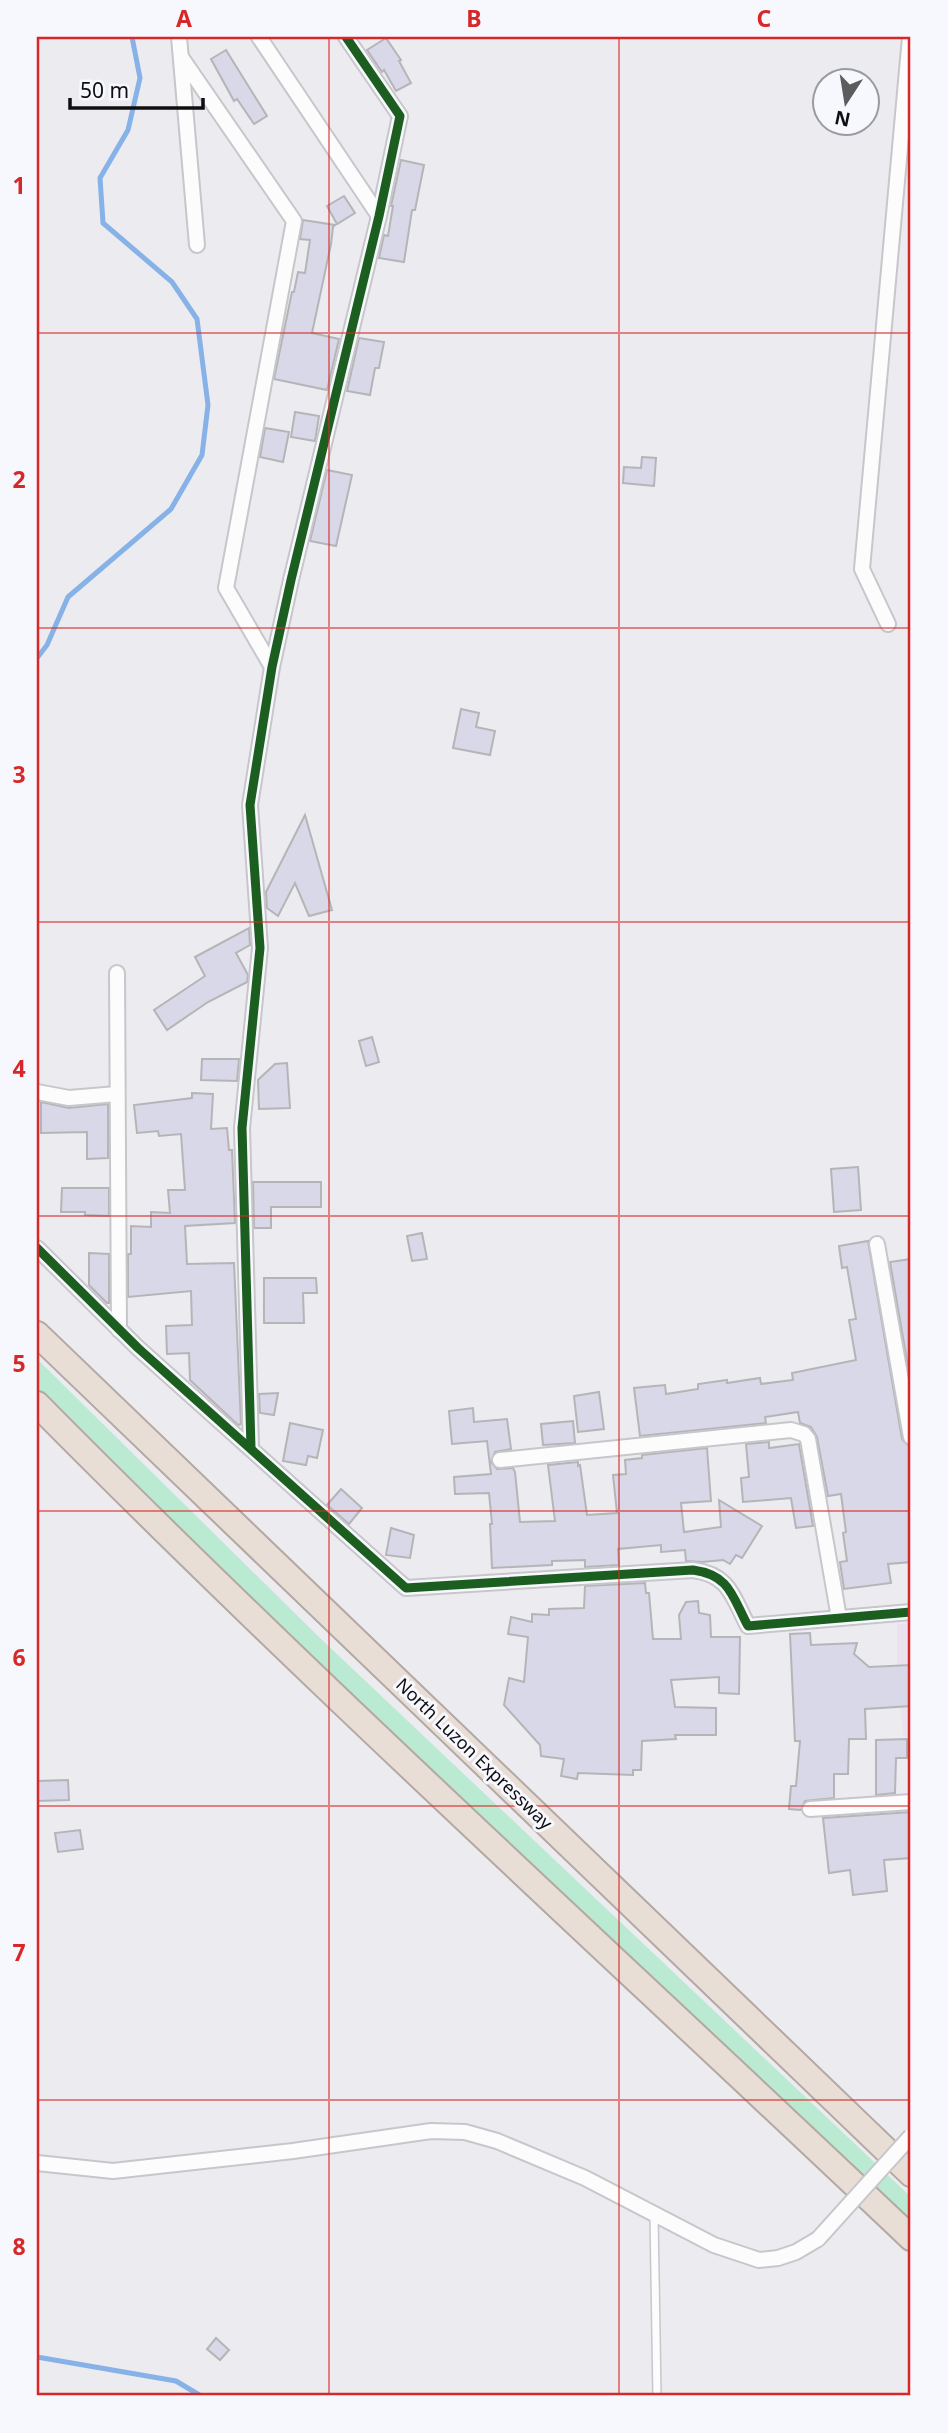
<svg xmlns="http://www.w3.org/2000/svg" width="948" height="2433" font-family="'Noto Sans',sans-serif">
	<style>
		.education { fill: #eae2ef }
		.green { fill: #baead2 }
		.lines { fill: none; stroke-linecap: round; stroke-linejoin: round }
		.stream { stroke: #86b2e8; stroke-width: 5 }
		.building { fill: #d8d8e8; stroke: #b5b5b8; stroke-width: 2 }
		.lane-casing { stroke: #c7c7cb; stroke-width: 10 }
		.street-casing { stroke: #c7c7cb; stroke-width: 18 }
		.highway-casing { stroke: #b3a8a2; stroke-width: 28 }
		.lane { stroke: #fcfcfd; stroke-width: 7 }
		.street { stroke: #fcfcfd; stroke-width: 14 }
		.highway { stroke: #e8ded6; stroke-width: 24 }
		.street-bridge-casing { stroke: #c7c7cb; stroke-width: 18; stroke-linecap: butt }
		.street-bridge { stroke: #fcfcfd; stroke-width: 14 }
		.cycleway-casing { stroke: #f7f7fe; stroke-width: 13 }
		.cycleway { stroke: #1b5e20; stroke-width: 9 }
		.grid { fill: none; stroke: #d62828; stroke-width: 2; stroke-opacity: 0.55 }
		.labels { text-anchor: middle; stroke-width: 6; stroke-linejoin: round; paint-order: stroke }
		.street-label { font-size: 18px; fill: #0f0f11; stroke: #f7f7fe }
		.neatline { fill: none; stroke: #d62828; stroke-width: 2.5 }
		.grid-label { font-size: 23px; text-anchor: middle; font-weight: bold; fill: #d62828 }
	</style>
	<rect width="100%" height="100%" fill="#ebebf0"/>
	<path class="education" d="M911,1623V1736L903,1737L897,1665V1624Z"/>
	<path class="green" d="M37,1359L320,1638L911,2197V2226L303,1649L59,1413L37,1389Z"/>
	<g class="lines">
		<g class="stream">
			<path d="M37,658L47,645L68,597L171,509L202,455L208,405L197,319L172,282L103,223L100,178L128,130L140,78L132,37"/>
			<path d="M37,2357L176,2381L201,2396"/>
		</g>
	</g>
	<g class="building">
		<path d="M386,38L401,60L399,61L411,83L396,91L384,70L382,72L367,50Z"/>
		<path d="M226,50L267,116L254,124L237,99L234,101L211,59Z"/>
		<path d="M401,160L424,165L415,210H412L404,262L379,258L384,235L388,236L393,206H391Z"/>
		<path d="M344,196L355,213L337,224L327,206Z"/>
		<path d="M303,220L335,225L333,227L331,244L312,333L339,339L327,390L274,379L292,292H294L298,272L305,273L310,240L300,239Z"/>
		<path d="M359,338L384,342L379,368H375L370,395L347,391Z"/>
		<path d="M295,412L319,416L315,441L291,437Z"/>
		<path d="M265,428L289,432L283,462L260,457Z"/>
		<path d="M642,457L656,458L654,486L623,483L624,467L641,468Z"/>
		<path d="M327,470L352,475L336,546L310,541Z"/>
		<path d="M461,709L479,713L476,727L495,731L490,755L453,748Z"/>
		<path d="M305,815L332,910L309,916L295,883L278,916L267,908L266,892Z"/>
		<path d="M249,928L250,945L236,953L248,975L247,982L208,1002L167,1030L154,1010L205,976L195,957Z"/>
		<path d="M372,1037L379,1062L366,1066L359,1041Z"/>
		<path d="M202,1059H239L237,1081L201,1080Z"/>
		<path d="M287,1063L290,1108L259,1109L258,1080L275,1064Z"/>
		<path d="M192,1093L213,1094L211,1129L227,1128L229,1150H232L235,1223L185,1226L187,1264L234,1263L241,1424L238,1425L190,1380L189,1353L167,1354L166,1326L192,1325L191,1291L128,1297V1254H131V1226L151,1227V1212L170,1213L168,1190H185L181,1134L159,1136L158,1131L137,1133L134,1105L192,1098Z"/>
		<path d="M41,1102L69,1108L108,1104V1158L87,1159V1132L41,1133Z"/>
		<path d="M858,1167L861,1210L834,1212L831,1169Z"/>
		<path d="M253,1182H321V1207H271V1228H254Z"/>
		<path d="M62,1188H109V1216L85,1215V1212H61Z"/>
		<path d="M422,1233L427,1259L412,1261L407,1236Z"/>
		<path d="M868,1241L902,1439L909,1446L911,1460V1562L888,1564L891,1583L844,1589L840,1562L847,1561L843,1533L846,1532L841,1494L828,1496L817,1437L811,1427L800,1423L798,1412L765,1417L766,1423L640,1436L634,1388L665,1385L666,1394L698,1389V1384L727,1380V1383L760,1378L761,1384L793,1380L792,1373L856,1360L849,1320L856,1319L847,1267L842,1268L839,1246Z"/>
		<path d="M89,1253L109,1254V1303H107L89,1285Z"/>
		<path d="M911,1259V1378H910L890,1262Z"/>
		<path d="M264,1278H316L317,1293H303L304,1323H264Z"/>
		<path d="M599,1392L604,1429L578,1432L574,1396Z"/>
		<path d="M278,1393L274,1415L260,1413L259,1394Z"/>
		<path d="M473,1408L474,1422L507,1419L511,1449L495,1452L491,1462L497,1469L513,1468L515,1472L520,1522L555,1521L548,1465L578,1462V1466L580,1465L587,1515L617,1513L613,1475L626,1474L625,1460L642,1458V1455L707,1448L711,1501L681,1503L684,1532L721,1527L719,1500L762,1526L742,1558L736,1555L730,1564L723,1560L702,1562L686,1561L685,1550L661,1552V1545L618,1549L619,1565L585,1567V1560L552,1561V1565L492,1568L490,1524H492L489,1493L455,1494L454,1477L491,1474L487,1441L452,1444L449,1411Z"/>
		<path d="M573,1421L575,1443L543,1445L541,1424Z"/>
		<path d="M290,1423L323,1430L317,1458L308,1456L306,1465L283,1461Z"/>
		<path d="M769,1442V1448L799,1444L813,1526L796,1528L791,1498L743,1502L741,1478L749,1477L746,1444Z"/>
		<path d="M341,1489L362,1508L349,1524L327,1505Z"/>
		<path d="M391,1528L414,1535L410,1558L386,1555Z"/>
		<path d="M645,1583L646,1593H649L653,1639H681L679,1615L686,1602L698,1601L699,1613L710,1615L711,1637H740L739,1694L719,1693V1677L671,1680L675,1707L716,1708V1735H675L676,1739L642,1741L641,1770H633V1775L578,1773L577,1779L561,1776L564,1759L541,1756L540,1745L504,1705L509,1678L524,1682L528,1637L508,1634L511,1617L532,1622V1614L549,1615V1609L584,1608L585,1586Z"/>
		<path d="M810,1633L811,1645L857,1643L854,1654L869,1667L911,1665V1706L865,1709L866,1739H849L848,1774H834V1798L805,1801L801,1810L789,1809L791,1786H796L800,1741H795L790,1634Z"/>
		<path d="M907,1739V1758H896L895,1793L876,1795V1740Z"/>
		<path d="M68,1780L69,1800L37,1801V1781Z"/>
		<path d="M911,1812V1858L884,1860L887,1891L853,1895L850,1870L829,1873L823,1818Z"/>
		<path d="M80,1830L83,1849L58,1852L55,1833Z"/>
		<path d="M216,2338L229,2350L220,2360L207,2349Z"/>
	</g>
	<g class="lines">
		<defs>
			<path id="lane" d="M654,2215L657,2396"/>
			<g id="street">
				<path d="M179,37L197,245"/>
				<path d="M259,37L379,216"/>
				<path d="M181,57L294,221L226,588L272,667"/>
				<path d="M888,624L862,569L910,37"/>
				<path d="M117,973L119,1330"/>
				<path d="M37,1092L69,1098L117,1094"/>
				<path d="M877,1244L911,1437"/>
				<path d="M37,1248L138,1348L406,1588L693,1570C730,1575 732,1596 748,1626L911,1612"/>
				<path d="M251,1448L242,1128L260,948L250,805L272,667L291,580L379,216L400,116L346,37"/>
				<path d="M500,1460L791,1430L804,1434L808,1439L839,1618"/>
				<path d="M810,1809L911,1802"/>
				<path d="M37,2163L113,2171L293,2151L431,2131L465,2132L497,2141L585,2178L714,2245L759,2260L778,2258L796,2252L818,2239"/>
			</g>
			<g id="highway">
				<path d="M37,1334L911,2174"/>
				<path d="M37,1404C320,1690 619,1961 911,2238"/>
			</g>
		</defs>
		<use href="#lane" class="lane-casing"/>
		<use href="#street" class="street-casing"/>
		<use href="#highway" class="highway-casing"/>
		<use href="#lane" class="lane"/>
		<use href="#street" class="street"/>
		<use href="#highway" class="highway"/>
		<defs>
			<path id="street-bridge" d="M818,2239L911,2136"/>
		</defs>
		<use href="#street-bridge" class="street-bridge-casing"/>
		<use href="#street-bridge" class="street-bridge"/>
		<defs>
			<g id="cycleway">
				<path d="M37,1248L138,1348L406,1588L693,1570C730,1575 732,1596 748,1626L911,1612"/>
				<path d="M251,1448L242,1128L260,948L250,805L272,667L291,580L379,216L400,116L346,37"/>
			</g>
		</defs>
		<use href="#cycleway" class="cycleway-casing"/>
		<use href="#cycleway" class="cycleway"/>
	</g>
	<path class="grid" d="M329,37V2396M619,37V2396M37,333H911M37,628H911M37,922H911M37,1216H911M37,1511H911M37,1806H911M37,2100H911"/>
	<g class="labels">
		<g class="street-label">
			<text transform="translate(474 1754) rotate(44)" y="6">North Luzon Expressway</text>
		</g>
	</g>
	<rect width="948" height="2433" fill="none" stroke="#f7f7fe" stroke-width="77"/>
	<g transform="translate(846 102) rotate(192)"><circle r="33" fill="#f7f7fe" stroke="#9a9a9f" stroke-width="2"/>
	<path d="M0-5L12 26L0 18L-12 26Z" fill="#5c5c5f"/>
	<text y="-10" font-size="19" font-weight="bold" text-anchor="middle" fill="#0f0f11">N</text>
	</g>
	<path d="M70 98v10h133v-10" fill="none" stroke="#0f0f11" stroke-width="3.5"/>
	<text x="80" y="98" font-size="21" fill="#0f0f11" stroke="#f7f7fe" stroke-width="5" paint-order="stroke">50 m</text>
	<rect x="38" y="38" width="871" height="2356" class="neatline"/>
	<g class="grid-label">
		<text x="184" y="27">A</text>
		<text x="474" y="27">B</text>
		<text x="764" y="27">C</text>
		<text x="19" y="194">1</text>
		<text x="19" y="488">2</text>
		<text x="19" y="783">3</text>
		<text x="19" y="1077">4</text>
		<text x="19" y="1372">5</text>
		<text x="19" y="1666">6</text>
		<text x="19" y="1961">7</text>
		<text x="19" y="2255">8</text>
	</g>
</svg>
